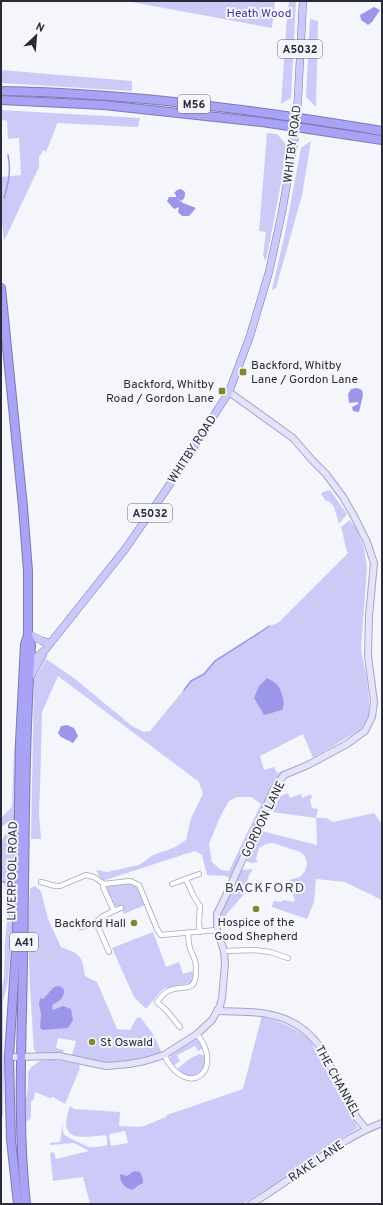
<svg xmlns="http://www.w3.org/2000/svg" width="383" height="1205" font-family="Overpass,sans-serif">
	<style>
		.green { fill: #cccbf8; fill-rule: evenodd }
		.water { fill: #9c96ea }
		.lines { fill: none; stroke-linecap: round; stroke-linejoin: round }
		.stream { stroke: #9c96ea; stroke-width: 1.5 }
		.street-casing { stroke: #a5a5c4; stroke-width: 6 }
		.secondary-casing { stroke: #a5a5c4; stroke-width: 8 }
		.primary-casing { stroke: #7d79b3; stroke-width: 8 }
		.highway-casing { stroke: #7d79b3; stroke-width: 10 }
		.street { stroke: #fff; stroke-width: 4.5 }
		.secondary { stroke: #e5e3fc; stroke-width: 6 }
		.primary { stroke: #cbc8fa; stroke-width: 7 }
		.highway { stroke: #a9a3f6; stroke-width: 8 }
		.primary-bridge-casing { stroke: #7d79b3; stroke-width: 8; stroke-linecap: butt }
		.primary-bridge { stroke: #cbc8fa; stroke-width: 7 }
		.poi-dot { fill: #85852e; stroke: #f5f5fc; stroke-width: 1.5 }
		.labels { text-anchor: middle; stroke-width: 4; stroke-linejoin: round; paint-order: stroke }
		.shield { fill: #f5f5fc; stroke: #686772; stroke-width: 1 }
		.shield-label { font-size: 11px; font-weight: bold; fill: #2b2a37 }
		.park-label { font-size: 12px; fill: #4b399a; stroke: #f5f5fc }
		.street-label { font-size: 12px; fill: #2b2a37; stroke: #f5f5fc }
		.poi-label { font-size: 12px; fill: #2b2a37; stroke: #f5f5fc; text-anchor: start }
		.quarter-label { font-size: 14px; letter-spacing: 1px; fill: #44435e; stroke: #f5f5fc }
	</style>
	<rect width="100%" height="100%" fill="#f5f5fc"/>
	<g class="green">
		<path d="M126,1H275L272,28Z"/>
		<path d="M289,1H296L291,98L281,104L287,16Z"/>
		<path d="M310,19L318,21L316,107L306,97Z"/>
		<path d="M1,70L132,81V91L1,83Z"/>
		<path d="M1,110L140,118L138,127L57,123L56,127L46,152L43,150L39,158V167L4,241L1,213V177L21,175L19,138L8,139L7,121L1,119Z"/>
		<path d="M267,133L277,134L288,147L267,256L265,261L263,255L266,232L259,231Z"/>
		<path d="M311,141L302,195L276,288L272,290L285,233L301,148Z"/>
		<path d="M330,490L347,514L339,524L334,507L329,501H326L321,494L323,492Z"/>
		<path d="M350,520L356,528L364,548L367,567L361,650L367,680L370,712L366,722L360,730L313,758L303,734L260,756L264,770L274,767L277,773L285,770L231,879L226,876L207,875L202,855L195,851L102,881L96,870L107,872L139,865L153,855L175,847L186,840L191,818L203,794L199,782L58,676L42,712L40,790L39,812L41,839H31L34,679L46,659L74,678L132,726L144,732L150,731L191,681L204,674L215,661L259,633L269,626L278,623L348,553C344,544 344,536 341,527ZM237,797H251L261,804L229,871L221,870L212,862L209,844L220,817L229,801Z"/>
		<path d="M14,747L17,748L16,764L12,933L8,981L3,1001V1049L4,1070L3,1116H1V993L4,977L5,942L8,912L7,897L1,872V842L9,827V822L1,827V818L12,807Z"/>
		<path d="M288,793L290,798L301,794L302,798L311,794L312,798L310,799L312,808L318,809L316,818H326L333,822L374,813L382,824V900L345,882L316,879L314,902L307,919L272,907L273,902L275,901L281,902L284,900L293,902L295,900L293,895L295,890L287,886L291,879H293L300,877L305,871L307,864L305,856L300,852L273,843L266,844L259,848L256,859L258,862L251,863L246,861L245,858L258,830L317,845L316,818L272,812L280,796Z"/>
		<path d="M253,869L249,875L245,893L225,916H221L220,914L239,872L241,870Z"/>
		<path d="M123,883H129L136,886L145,905L124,914L121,906H114L106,887Z"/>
		<path d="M35,886L41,891L48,919L61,947C80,954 82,955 85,976L97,982L117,1029L130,1030L136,1019L140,1017L153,1034L162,1053C149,1057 114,1065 101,1063C91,1062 81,1058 72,1055L76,1041L58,1038L56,1048L64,1050L63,1053H37L34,1050L30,987L28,929L30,888Z"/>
		<path d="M153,932L166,967L179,962L183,974L193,971V979L191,983L165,988L161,991L146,1009L134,997L112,948Z"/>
		<path d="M262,1015C279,1022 295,1027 310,1040L358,1128L316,1154L283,1180L242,1204H90L83,1177L53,1181L50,1153L54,1152L56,1159L89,1151L74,1143L50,1145V1143L60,1142L63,1121C63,1125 62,1131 64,1134C66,1137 86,1146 90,1147C95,1148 102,1146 107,1145V1138L105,1135C79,1138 57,1142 70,1106L74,1109L120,1112L119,1126L138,1127L144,1126L166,1117L167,1115L243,1089ZM125,1131L128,1143L111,1146L109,1136L110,1134ZM122,1174L127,1176L140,1175L143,1179L141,1185L132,1190L123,1185Z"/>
		<path d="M196,1039L199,1041L202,1047V1049L198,1051L195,1046L177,1055L180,1061L173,1066L170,1063V1056Z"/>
		<path d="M199,1054L206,1056V1066L198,1074L194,1077C188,1075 180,1075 178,1068L191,1058Z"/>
		<path d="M42,1060H55L79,1064L80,1068L65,1104L53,1097L50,1098L35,1092L34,1099L31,1101V1117L29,1120L26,1122C26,1115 24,1106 25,1100C26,1098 27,1096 27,1094C31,1076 21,1071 42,1060Z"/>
	</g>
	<g class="water">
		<path d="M374,7L380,10L372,22L368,25L361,20L360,15Z"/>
		<path d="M181,189L185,192C185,196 185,199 181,201L178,199C182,204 190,205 196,208L189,216H182L178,212L179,207L174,209L167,201L169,197H176V195L174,193L177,190Z"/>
		<path d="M357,388L362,390L363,395L359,412L353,411L352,407L358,404V402L349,403L348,394L351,389Z"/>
		<path d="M267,678C278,684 279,685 283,698C284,703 284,705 282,710L264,715L254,698L259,686Z"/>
		<path d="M67,725L74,728L78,736L73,743L61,737L58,733L61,726Z"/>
		<path d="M59,986L64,989C65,996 60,1002 53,1004L52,1008L53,1010L63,1006L71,1009L73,1020L68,1028L43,1030L40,1028L41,1014L39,1004L40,998L43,999L54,987Z"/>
		<path d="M134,1171L140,1172L143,1179V1183L132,1190C125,1188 120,1183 120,1175L122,1174L127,1176Z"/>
	</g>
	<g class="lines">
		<g class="stream">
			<path d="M4,198C9,182 11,171 8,155"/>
			<path d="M184,690L191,681L204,674L215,661L259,633L269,626"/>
			<path d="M1,881L7,883"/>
		</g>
		<defs>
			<g id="street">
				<path d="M186,879L193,895L200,906L199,923L200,932"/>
				<path d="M41,882L55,886H60L86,875L94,877L104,884L130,881L139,885L157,929L161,935L217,930"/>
				<path d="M172,884L199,874"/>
				<path d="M114,911L121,908"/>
				<path d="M96,922L109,952"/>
				<path d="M81,927L96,922L103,916L114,911L103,887L104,884"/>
				<path d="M224,951L254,950L270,952L288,958"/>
				<path d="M180,1027L166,1010L157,1002C160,998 163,994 168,991C185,983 197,996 196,967C196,960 193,955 190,949C189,944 188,938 188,933"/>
				<path d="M164,1055C187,1101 226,1071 197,1034"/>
			</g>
			<g id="secondary">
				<path d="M217,1011C259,1012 294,1010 321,1048L357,1118L366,1129"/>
				<path d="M9,1057L59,1056L106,1066L129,1064L145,1061L164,1055L197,1034L212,1020L220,1006L222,998L225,964L224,951L217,930V914L230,887L274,789L284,775L308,765L347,744L365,731L372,717L374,702L368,656L369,616L374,563L367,542L354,516L343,497L326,474L312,460L293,438L229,392"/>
				<path d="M251,1204C296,1178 334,1141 382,1123"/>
			</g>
			<g id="primary">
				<path d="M298,98L303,1"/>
				<path d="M28,634L42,641L50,643"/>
				<path d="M26,661L34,659L45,650L126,548L166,490L229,392L250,336L269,272L282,212L294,143"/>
				<path d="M29,679L43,654"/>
			</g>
			<g id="highway">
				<path d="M1,91C129,93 256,110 382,131"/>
				<path d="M1,100L104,105L262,122L382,140"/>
				<path d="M1,288L23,507L28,571V634L31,645C24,749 25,854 23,959C22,1040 17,1123 26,1204"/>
				<path d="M18,1204L11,1140L9,1057L17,934L20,742L25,644L28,635"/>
			</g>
		</defs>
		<use href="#street" class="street-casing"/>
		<use href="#secondary" class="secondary-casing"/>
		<use href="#primary" class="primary-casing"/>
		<use href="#highway" class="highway-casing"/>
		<use href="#street" class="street"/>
		<use href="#secondary" class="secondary"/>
		<use href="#primary" class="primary"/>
		<use href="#highway" class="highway"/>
		<defs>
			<path id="primary-bridge" d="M294,143L298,98"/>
		</defs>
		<use href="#primary-bridge" class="primary-bridge-casing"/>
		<use href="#primary-bridge" class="primary-bridge"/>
	</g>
	<g class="poi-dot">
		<rect x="239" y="368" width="8" height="8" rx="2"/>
		<rect x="218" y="387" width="8" height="8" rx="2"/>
		<circle cx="256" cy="909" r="4"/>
		<circle cx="134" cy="923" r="4"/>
		<circle cx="92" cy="1042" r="4"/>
	</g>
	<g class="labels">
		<g class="shield">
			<rect x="278" y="40" width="44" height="18" rx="3"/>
			<rect x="178" y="95" width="32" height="18" rx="3"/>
			<rect x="128" y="504" width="44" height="18" rx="3"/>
			<rect x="10" y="933" width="28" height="18" rx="3"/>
		</g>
		<g class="shield-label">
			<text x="300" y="53">A5032</text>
			<text x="194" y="108">M56</text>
			<text x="150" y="517">A5032</text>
			<text x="24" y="946">A41</text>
		</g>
		<g class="park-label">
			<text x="259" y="17">Heath Wood</text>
		</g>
		<g class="street-label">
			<text transform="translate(292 144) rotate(-83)" y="4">WHITBY ROAD</text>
			<text transform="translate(192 449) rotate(-57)" y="4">WHITBY ROAD</text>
			<text transform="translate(263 819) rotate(-64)" y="4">GORDON LANE</text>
			<text transform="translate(12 871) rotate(-89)" y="4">LIVERPOOL ROAD</text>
			<text transform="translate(338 1081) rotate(61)" y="4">THE CHANNEL</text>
			<text transform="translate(316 1161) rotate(-34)" y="4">RAKE LANE</text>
		</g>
		<g class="poi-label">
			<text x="251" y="369">Backford, Whitby<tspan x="251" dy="14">Lane / Gordon Lane</tspan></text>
			<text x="214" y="388" text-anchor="end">Backford, Whitby<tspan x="214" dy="14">Road / Gordon Lane</tspan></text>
			<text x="256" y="926" text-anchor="middle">Hospice of the<tspan x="256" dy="14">Good Shepherd</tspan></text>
			<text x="126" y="927" text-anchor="end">Backford Hall</text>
			<text x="100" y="1046">St Oswald</text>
		</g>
		<g class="quarter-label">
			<text x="265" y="892">BACKFORD</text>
		</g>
	</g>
	<rect width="383" height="1205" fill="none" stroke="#2b2a37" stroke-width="4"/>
	<g transform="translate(36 36) rotate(26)" stroke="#f5f5fc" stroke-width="3" paint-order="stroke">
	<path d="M0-3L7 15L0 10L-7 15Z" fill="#2b2a37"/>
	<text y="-6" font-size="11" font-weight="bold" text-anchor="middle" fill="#2b2a37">N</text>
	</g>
</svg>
